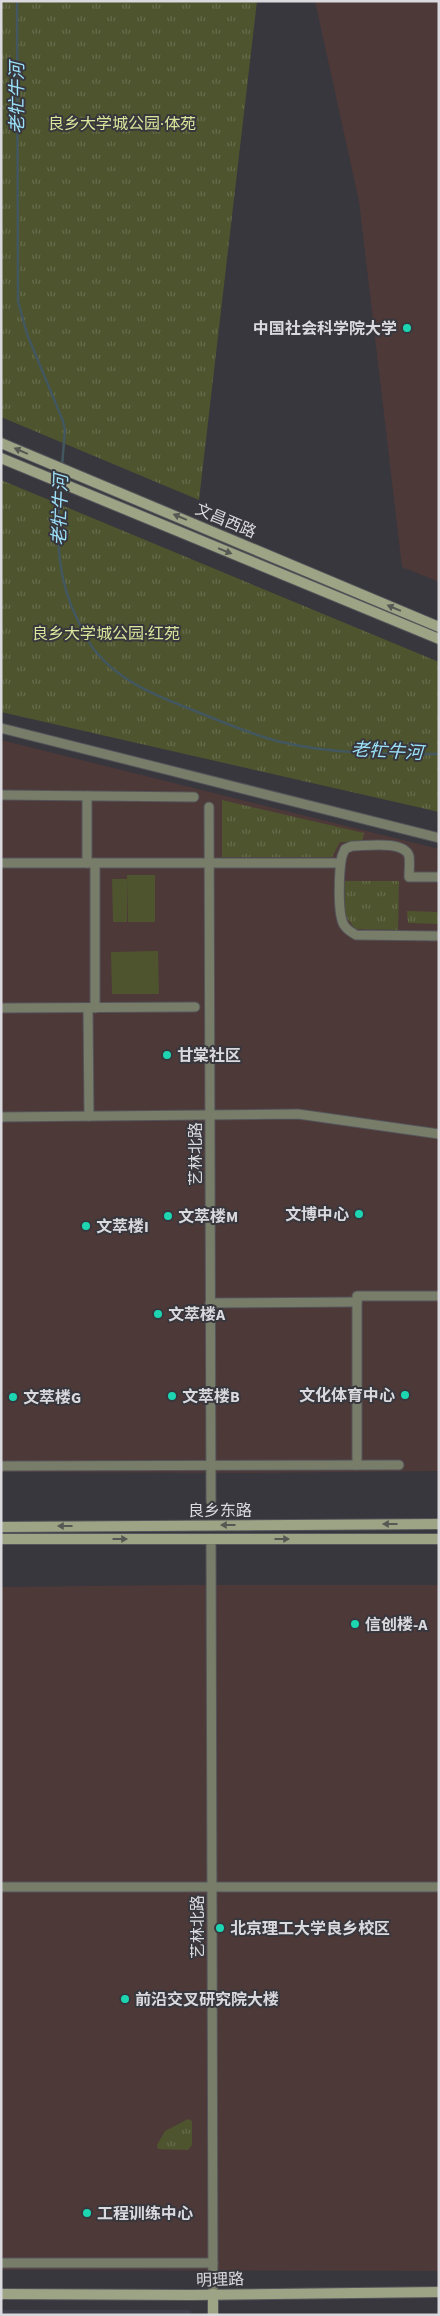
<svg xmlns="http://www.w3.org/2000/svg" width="440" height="2316" font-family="'Source Sans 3','Noto Sans SC',sans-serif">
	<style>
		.built { fill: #403f4b }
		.education { fill: #4e3939 }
		.grass { fill: url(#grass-tufts) }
		.pitch { fill: #4e542e }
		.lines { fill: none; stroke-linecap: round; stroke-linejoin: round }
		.stream { stroke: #42575f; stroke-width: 2.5 }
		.street-casing { stroke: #54545a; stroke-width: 11 }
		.secondary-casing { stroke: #54545a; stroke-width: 12 }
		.street { stroke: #787d6a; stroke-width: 9 }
		.secondary { stroke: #9ca485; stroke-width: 10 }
		.oneway { fill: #555853 }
		.poi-dot { fill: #1dd5b1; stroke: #37373d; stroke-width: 2 }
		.labels { text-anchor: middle; stroke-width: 4; stroke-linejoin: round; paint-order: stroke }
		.park-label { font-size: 16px; fill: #d9e59b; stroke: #37373d }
		.poi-label { font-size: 16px; font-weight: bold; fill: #dadade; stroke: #37373d; text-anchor: start }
		.street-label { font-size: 16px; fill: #dadade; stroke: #37373d }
		.water-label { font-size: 18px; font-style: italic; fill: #9ce1fa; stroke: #37373d }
	</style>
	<defs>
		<pattern id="grass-tufts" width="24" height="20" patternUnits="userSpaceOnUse" patternTransform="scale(1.25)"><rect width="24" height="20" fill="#4e542e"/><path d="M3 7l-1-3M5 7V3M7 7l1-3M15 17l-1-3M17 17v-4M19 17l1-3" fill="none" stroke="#676c4c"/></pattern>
	</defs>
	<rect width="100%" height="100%" fill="#37373d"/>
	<path class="built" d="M1,2310H190L192,2315H1Z"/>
	<g class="education">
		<path d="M315,1H439V582L402,567L359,201Z"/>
		<path d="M1,740L439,849V1471L251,1473L1,1472Z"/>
		<path d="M179,1585H439V2271L1,2270V1587Z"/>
	</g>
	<g class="grass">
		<path d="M1,1H257L199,500L1,417Z"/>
		<path d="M1,480L439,662V812L1,712Z"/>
		<path d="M222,800L364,833L362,842H340L332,857H222Z"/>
		<path d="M345,881H399L398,930L355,929L345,915Z"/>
		<path d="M407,911L439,912V924L408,923Z"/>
		<path d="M188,2119L192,2121V2145L188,2150L158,2149L157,2145L165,2131Z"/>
	</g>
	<g class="pitch">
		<path d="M127,875H155V922H128Z"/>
		<path d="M112,879H127V922H113Z"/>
		<path d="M158,951L159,994H112L111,952Z"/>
	</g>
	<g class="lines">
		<g class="stream">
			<path d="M17,1L18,301L27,334L63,421L65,430L62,466"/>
			<path d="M60,487C57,537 55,576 79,623C84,633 88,643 96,652C119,680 152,694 185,707C216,719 248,734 281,742C331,754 387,754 439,754"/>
		</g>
		<defs>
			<g id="street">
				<path d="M1,728L439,838"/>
				<path d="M1,795L194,797"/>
				<path d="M87,796V863"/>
				<path d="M209,807L211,1501"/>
				<path d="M1,863H340"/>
				<path d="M95,863V1008"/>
				<path d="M439,877H409C409,870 410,862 409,856C404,840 366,846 352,846L345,849L342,856C339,869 337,914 344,925C347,930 351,932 356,935L439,936"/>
				<path d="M1,1008L195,1007"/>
				<path d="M88,1008L89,1116"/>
				<path d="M1,1117L298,1114L439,1134"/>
				<path d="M210,1303L357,1302"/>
				<path d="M357,1465V1296H439"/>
				<path d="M1,1466L399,1465"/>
				<path d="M211,1539L213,2294"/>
				<path d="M1,1887H439"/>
				<path d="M1,2263H213"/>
			</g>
			<g id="secondary">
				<path d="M1,443L439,627"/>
				<path d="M1,458L439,639"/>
				<path d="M1,1527L439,1524"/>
				<path d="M1,1539H439"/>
				<path d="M1,2294L192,2295L439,2292"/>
				<path d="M213,2315V2294"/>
			</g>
		</defs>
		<use href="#street" class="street-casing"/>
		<use href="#secondary" class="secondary-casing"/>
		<use href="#street" class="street"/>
		<use href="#secondary" class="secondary"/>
	</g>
	<defs><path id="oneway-solid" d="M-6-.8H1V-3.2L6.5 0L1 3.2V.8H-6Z" transform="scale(1.25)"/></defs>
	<g class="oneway">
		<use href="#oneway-solid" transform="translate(21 451) rotate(-157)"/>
		<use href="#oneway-solid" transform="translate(180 517) rotate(-157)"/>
		<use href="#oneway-solid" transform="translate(225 551) rotate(22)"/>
		<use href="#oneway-solid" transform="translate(394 608) rotate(-157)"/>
		<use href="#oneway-solid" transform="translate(390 1524) rotate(180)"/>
		<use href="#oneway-solid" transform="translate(228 1525) rotate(180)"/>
		<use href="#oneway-solid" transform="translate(65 1526) rotate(180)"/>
		<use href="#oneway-solid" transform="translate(120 1539)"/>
		<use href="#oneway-solid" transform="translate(282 1539)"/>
	</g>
	<g class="poi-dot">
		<circle cx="407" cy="328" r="5"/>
		<circle cx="167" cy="1055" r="5"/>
		<circle cx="359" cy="1214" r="5"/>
		<circle cx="168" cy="1216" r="5"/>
		<circle cx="86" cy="1226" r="5"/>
		<circle cx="158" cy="1314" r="5"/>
		<circle cx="405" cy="1395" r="5"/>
		<circle cx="172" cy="1396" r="5"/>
		<circle cx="13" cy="1397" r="5"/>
		<circle cx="355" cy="1624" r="5"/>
		<circle cx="220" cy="1928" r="5"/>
		<circle cx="125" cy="1999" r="5"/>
		<circle cx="87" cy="2213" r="5"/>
	</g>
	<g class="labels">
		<g class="park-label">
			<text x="122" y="129">良乡大学城公园·体苑</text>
			<text x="106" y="639">良乡大学城公园·红苑</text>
		</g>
		<g class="poi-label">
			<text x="397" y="334" text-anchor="end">中国社会科学院大学</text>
			<text x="177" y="1061">甘棠社区</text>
			<text x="349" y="1220" text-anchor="end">文博中心</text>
			<text x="178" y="1222">文萃楼M</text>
			<text x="96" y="1232">文萃楼I</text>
			<text x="168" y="1320">文萃楼A</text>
			<text x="395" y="1401" text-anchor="end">文化体育中心</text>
			<text x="182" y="1402">文萃楼B</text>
			<text x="23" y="1403">文萃楼G</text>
			<text x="365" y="1630">信创楼-A</text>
			<text x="230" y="1934">北京理工大学良乡校区</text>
			<text x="135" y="2005">前沿交叉研究院大楼</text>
			<text x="97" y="2219">工程训练中心</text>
		</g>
		<g class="street-label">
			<text transform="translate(226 520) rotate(23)" y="6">文昌西路</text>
			<text transform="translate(195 1154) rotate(-90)" y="6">艺林北路</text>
			<text x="220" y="1516">良乡东路</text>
			<text transform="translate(197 1927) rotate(-90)" y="6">艺林北路</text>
			<text transform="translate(220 2279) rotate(-2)" y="6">明理路</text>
		</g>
		<g class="water-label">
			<text transform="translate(17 98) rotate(-90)" y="6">老牤牛河</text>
			<text transform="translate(60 510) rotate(-88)" y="6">老牤牛河</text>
			<text transform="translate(387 751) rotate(3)" y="6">老牤牛河</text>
		</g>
	</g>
	<rect width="440" height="2316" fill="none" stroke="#dadade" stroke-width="5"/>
</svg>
